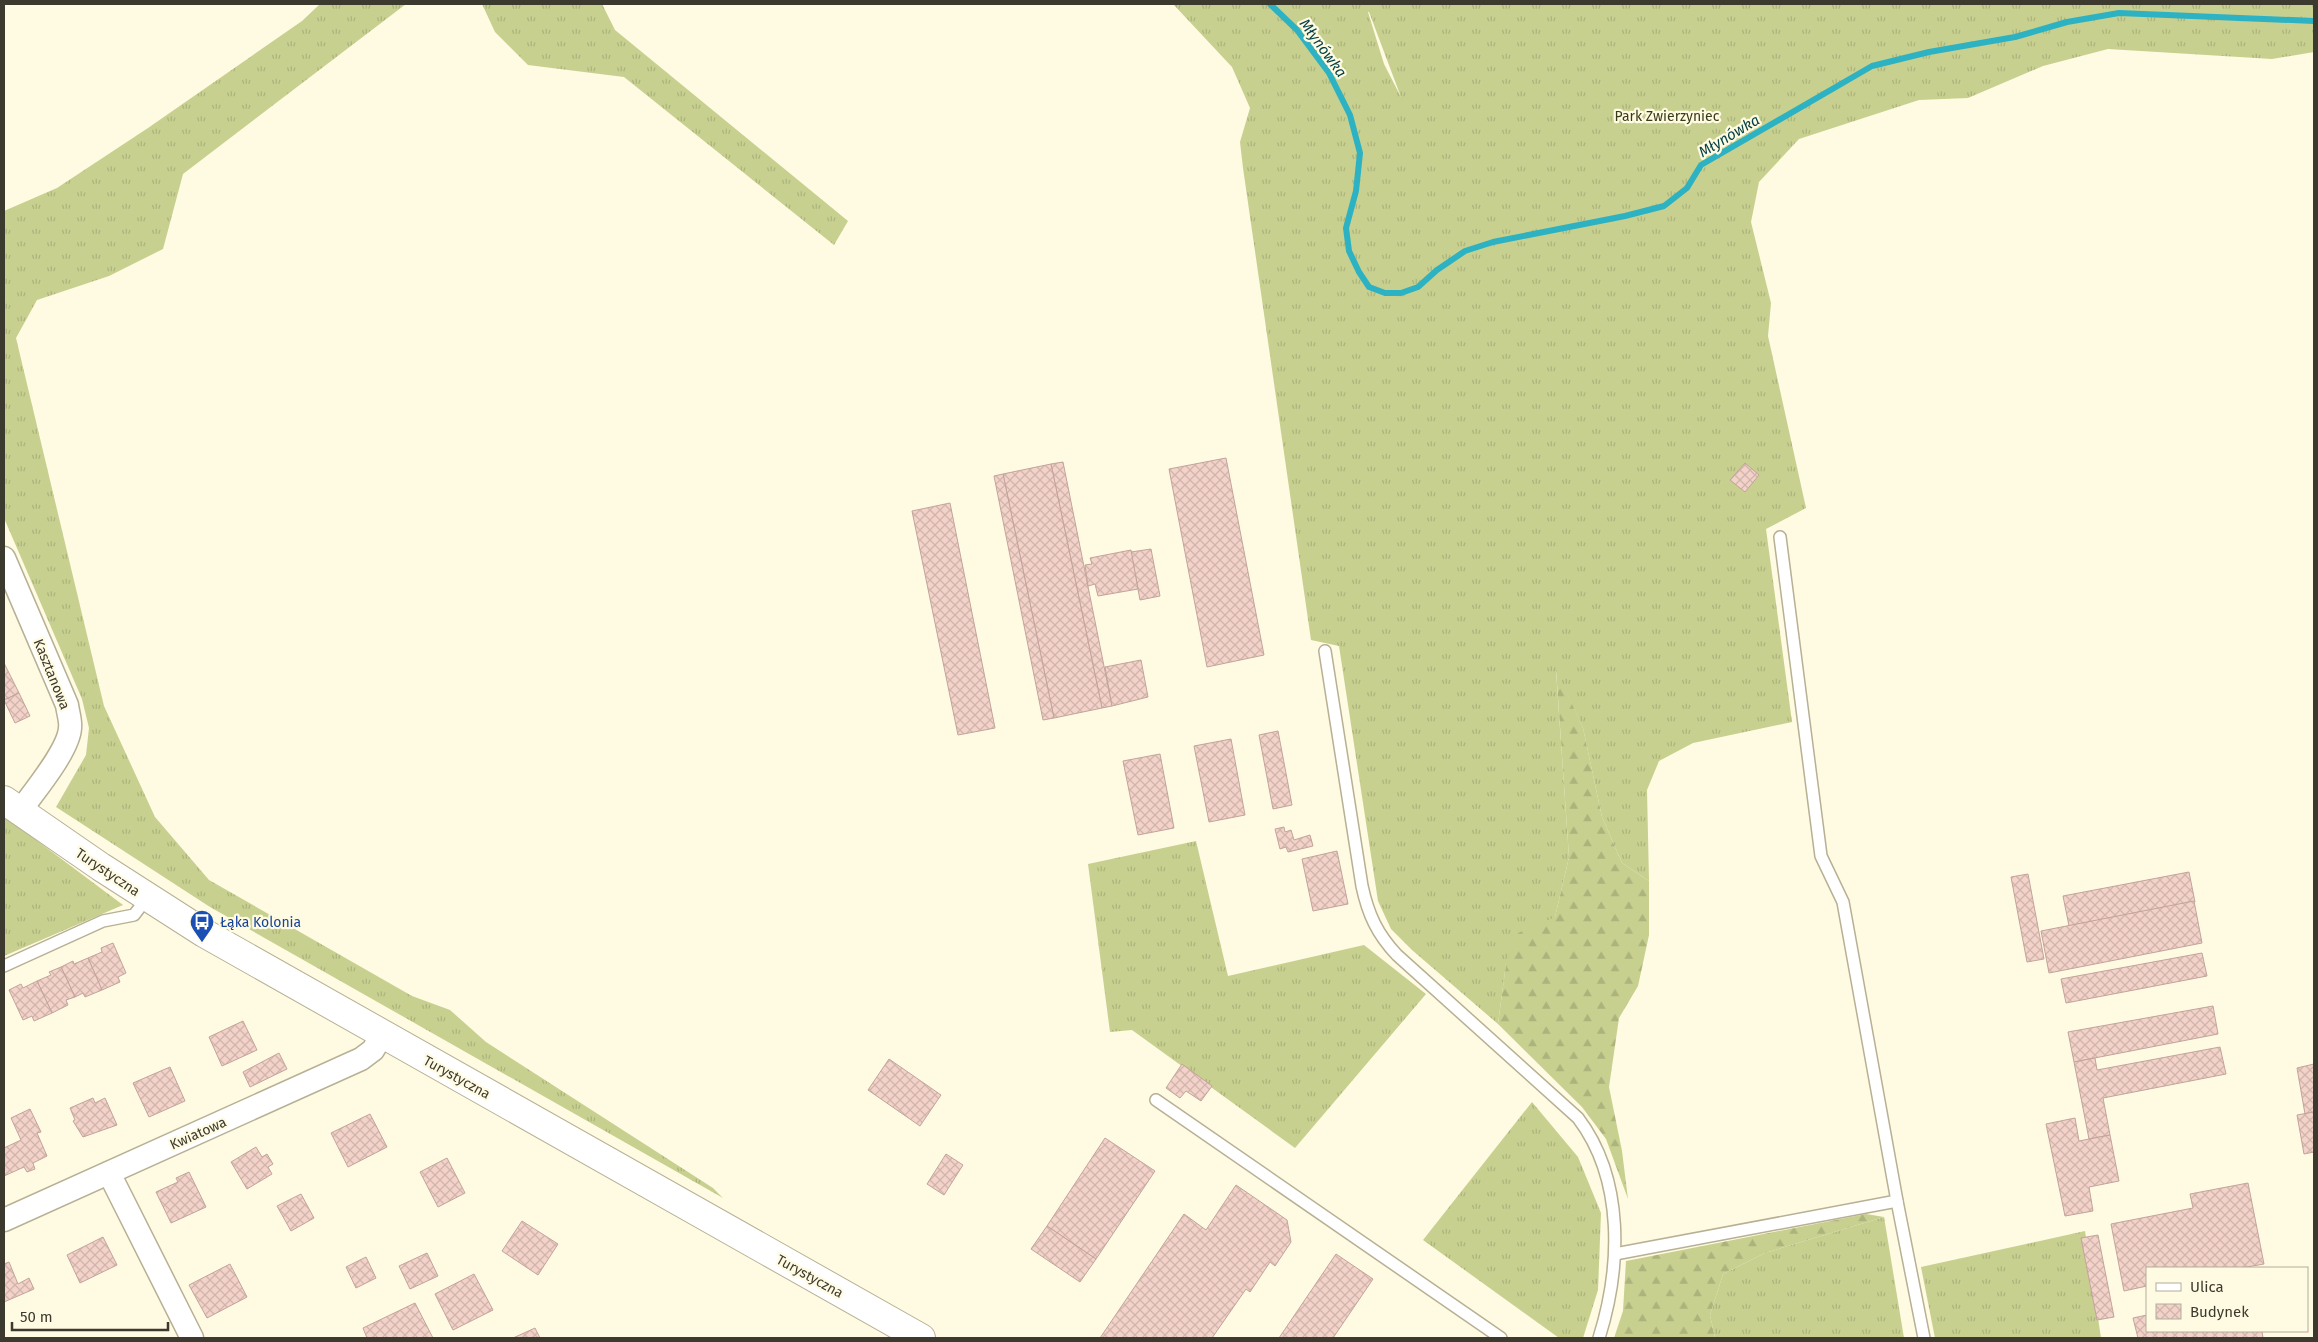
<svg xmlns="http://www.w3.org/2000/svg" width="2318" height="1342" font-family="'Fira Sans',sans-serif">
	<style>
		.grass { fill: url(#grass-tufts); fill-rule: evenodd }
		.forest { fill: url(#forest-firs) }
		.lines { fill: none; stroke-linecap: round; stroke-linejoin: round }
		.stream { stroke: #2cb2c3; stroke-width: 6 }
		.building { fill: url(#building-cross-hatch); stroke: #c3a39a }
		.lane-casing { stroke: #b7b094; stroke-width: 14 }
		.street-casing { stroke: #b7b094; stroke-width: 25 }
		.secondary-casing { stroke: #b7b094; stroke-width: 30 }
		.lane { stroke: #fff; stroke-width: 11 }
		.street { stroke: #fff; stroke-width: 22 }
		.secondary { stroke: #fff; stroke-width: 28 }
		.labels { text-anchor: middle; stroke-width: 4.5; stroke-linejoin: round; paint-order: stroke }
		.park-label { font-size: 14px; fill: #373b16; stroke: #fffae2 }
		.street-label { font-size: 14px; fill: #3c3a2e; stroke: #fffae2 }
		.transit-label { font-size: 14px; fill: #164399; stroke: #fffae2; text-anchor: start }
		.water-label { font-size: 15px; font-style: italic; fill: #013e45; stroke: #fffae2 }
	</style>
	<defs>
		<pattern id="grass-tufts" width="24" height="20" patternUnits="userSpaceOnUse" patternTransform="scale(1.25)"><rect width="24" height="20" fill="#c7d08f"/><path d="M3 7l-1-3M5 7V3M7 7l1-3M15 17l-1-3M17 17v-4M19 17l1-3" fill="none" stroke="#acb37c"/></pattern>
		<pattern id="forest-firs" width="22" height="20" patternUnits="userSpaceOnUse" patternTransform="scale(1.25)"><rect width="22" height="20" fill="#c7d08f"/><path d="M5 1l3.5 6h-7zM16 11l3.5 6h-7z" fill="#acb37c"/></pattern>
		<pattern id="building-cross-hatch" width="8" height="8" patternUnits="userSpaceOnUse" patternTransform="scale(1.25)"><rect width="8" height="8" fill="#f3d2c9"/><path d="M0 0l8 8M0 8l8-8" fill="none" stroke="#d1b5ad"/></pattern>
	</defs>
	<rect width="100%" height="100%" fill="#fffae2"/>
	<g class="grass">
		<path d="M320,4H406L183,174L163,249L109,276L37,300L16,338L104,706L155,817L209,880L412,996L450,1010L486,1042L713,1188L723,1198L210,907L56,807L86,755L89,728L82,699L4,518V211L57,188L148,128L302,21Z"/>
		<path d="M482,4H602L615,30L848,221L834,245L624,77L528,65L495,32Z"/>
		<path d="M1173,4H2314V52L2272,59L2108,49L2043,66L1968,98L1919,100L1799,139L1759,182L1751,222L1771,303L1768,336L1806,508L1766,529L1792,722L1693,743L1659,761L1647,790L1649,881L1622,863L1602,817L1583,728L1556,671L1569,857L1555,917L1506,964L1498,1024L1412,950L1391,929L1378,901L1339,646L1311,640L1243,168L1240,142L1250,108L1232,67ZM1368,12H1369L1401,97L1384,64Z"/>
		<path d="M4,816L123,905L4,956Z"/>
		<path d="M1196,841L1228,976L1364,945L1426,994L1295,1148L1132,1030L1110,1032L1088,864Z"/>
		<path d="M1532,1102L1578,1157L1601,1213L1598,1290L1583,1338H1559L1423,1240Z"/>
		<path d="M1884,1217L1904,1338H1715L1710,1315L1723,1274L1765,1253Z"/>
		<path d="M2085,1231L2101,1338H1935L1921,1267Z"/>
	</g>
	<g class="forest">
		<path d="M1556,669L1583,728L1602,817L1622,863L1649,881V935L1638,986L1619,1018L1609,1087L1622,1151L1628,1199L1606,1139L1582,1107L1498,1024L1506,964L1518,933L1555,917L1569,857Z"/>
		<path d="M1866,1214L1884,1217L1765,1253L1723,1274L1710,1315L1715,1338H1614L1623,1311L1626,1261Z"/>
	</g>
	<g class="lines">
		<path class="stream" d="M1270,4L1297,30L1329,73L1350,115L1360,153L1356,191L1346,228L1349,251L1359,272L1369,287L1385,293H1401L1418,287L1437,270L1465,251L1493,242L1625,216L1664,206L1687,188L1701,165L1872,66L1929,52L2015,37L2067,22L2119,13L2314,21"/>
	</g>
	<g class="building">
		<path d="M1226,458L1264,655L1207,667L1169,469Z"/>
		<path d="M1063,462L1112,706L1102,708L1051,464Z"/>
		<path d="M1745,463L1759,475L1745,492L1730,480Z"/>
		<path d="M1051,464L1102,708L1054,718L1003,474Z"/>
		<path d="M1003,474L1054,718L1043,720L994,476Z"/>
		<path d="M950,503L995,728L958,735L912,511Z"/>
		<path d="M1151,549L1160,596L1140,600L1131,552Z"/>
		<path d="M1131,550L1138,589L1098,596L1095,584L1088,586L1085,565L1092,564L1090,558Z"/>
		<path d="M1141,660L1148,697L1112,706L1105,667Z"/>
		<path d="M4,663L19,693L4,700Z"/>
		<path d="M19,693L30,716L15,723L4,700Z"/>
		<path d="M1278,731L1292,805L1273,809L1259,735Z"/>
		<path d="M1231,739L1245,815L1209,822L1194,746Z"/>
		<path d="M1160,754L1174,828L1138,835L1123,761Z"/>
		<path d="M1284,827L1285,832L1291,830L1294,840L1310,835L1313,846L1288,852L1286,847L1280,849L1275,829Z"/>
		<path d="M1337,851L1348,904L1313,911L1302,859Z"/>
		<path d="M2189,872L2195,902L2069,926L2063,896Z"/>
		<path d="M2028,874L2044,959L2027,962L2011,877Z"/>
		<path d="M2194,901L2202,943L2049,973L2041,931Z"/>
		<path d="M113,943L126,973L118,977L120,982L102,990L88,958L102,952L101,948Z"/>
		<path d="M2202,953L2207,976L2066,1003L2061,979Z"/>
		<path d="M88,958L102,990L85,997L83,993L75,997L61,967L73,961L74,964Z"/>
		<path d="M61,967L75,997L66,1000L68,1005L52,1013L37,981L51,975L49,972Z"/>
		<path d="M37,981L52,1013L34,1021L32,1016L23,1020L9,990L21,984L23,988Z"/>
		<path d="M2213,1006L2218,1034L2074,1062L2068,1032Z"/>
		<path d="M243,1021L257,1050L222,1066L209,1037Z"/>
		<path d="M2220,1047L2226,1074L2103,1098L2110,1135L2089,1139L2074,1062L2095,1058L2097,1070Z"/>
		<path d="M279,1053L287,1069L250,1087L243,1072Z"/>
		<path d="M889,1059L941,1095L920,1126L868,1090Z"/>
		<path d="M1182,1064L1212,1086L1201,1101L1186,1091L1180,1098L1166,1088Z"/>
		<path d="M2314,1064V1112L2305,1114L2297,1068Z"/>
		<path d="M170,1067L185,1101L149,1117L133,1083Z"/>
		<path d="M93,1098L95,1103L105,1098L117,1125L83,1137L73,1121L75,1120L70,1108Z"/>
		<path d="M30,1109L41,1132L37,1133L47,1156L33,1163L35,1169L27,1172L24,1167L4,1176V1148L21,1140L11,1118Z"/>
		<path d="M2314,1112V1152L2304,1154L2297,1115Z"/>
		<path d="M370,1114L387,1147L348,1167L331,1133Z"/>
		<path d="M2075,1118L2079,1141L2110,1135L2119,1181L2089,1187L2093,1211L2065,1216L2046,1124Z"/>
		<path d="M1105,1138L1155,1171L1096,1259L1047,1226Z"/>
		<path d="M256,1147L262,1157L267,1154L273,1164L268,1167L272,1174L247,1189L231,1162Z"/>
		<path d="M946,1154L963,1165L944,1195L927,1184Z"/>
		<path d="M447,1158L465,1193L438,1207L420,1172Z"/>
		<path d="M189,1172L206,1207L171,1223L156,1192L178,1182L176,1178Z"/>
		<path d="M2248,1183L2264,1264L2241,1268H2147V1286L2124,1291L2111,1224L2193,1208L2190,1194Z"/>
		<path d="M1236,1185L1287,1220L1291,1242L1275,1266L1270,1262L1250,1292L1246,1289L1212,1338H1100L1184,1214L1206,1230Z"/>
		<path d="M301,1194L314,1218L291,1231L277,1206Z"/>
		<path d="M522,1221L558,1244L538,1275L502,1251Z"/>
		<path d="M1047,1226L1096,1259L1080,1282L1031,1249Z"/>
		<path d="M2098,1235L2114,1317L2097,1320L2081,1238Z"/>
		<path d="M103,1237L117,1265L80,1283L67,1255Z"/>
		<path d="M427,1253L438,1276L410,1289L399,1266Z"/>
		<path d="M1336,1254L1373,1279L1333,1338H1279Z"/>
		<path d="M366,1257L376,1278L356,1288L346,1267Z"/>
		<path d="M9,1262L18,1284L29,1278L34,1289L4,1302V1264Z"/>
		<path d="M230,1264L247,1297L207,1318L189,1285Z"/>
		<path d="M474,1274L493,1310L453,1330L435,1294Z"/>
		<path d="M415,1303L433,1338H367L363,1328Z"/>
		<path d="M2147,1315V1331H2262L2263,1338H2138L2133,1318Z"/>
		<path d="M535,1328L540,1338H513Z"/>
	</g>
	<g class="lines">
		<defs>
			<g id="lane">
				<path d="M1780,537L1821,856L1843,902L1897,1201L1924,1338"/>
				<path d="M1325,651L1362,886C1368,914 1377,934 1397,955L1578,1118C1625,1180 1621,1268 1599,1338"/>
				<path d="M4,966L103,921L134,915L147,898"/>
				<path d="M1156,1100L1501,1338"/>
				<path d="M1615,1254L1897,1201"/>
			</g>
			<g id="street">
				<path d="M4,558L67,705C68,713 71,721 70,728C69,750 33,793 20,811"/>
				<path d="M109,1173L192,1338"/>
				<path d="M4,1220L361,1059L373,1050L382,1035"/>
			</g>
			<path id="secondary" d="M4,800L101,867L204,933L921,1338"/>
		</defs>
		<use href="#lane" class="lane-casing"/>
		<use href="#street" class="street-casing"/>
		<use href="#secondary" class="secondary-casing"/>
		<use href="#lane" class="lane"/>
		<use href="#street" class="street"/>
		<use href="#secondary" class="secondary"/>
	</g>
	<defs>
		<symbol id="bus-pin" viewBox="-11 -11 22 30"><path d="M0 17L-7.5 6A9.5 9.5 0 1 1 7.5 6Z" fill="#1a4fb4" stroke="#fffae2"/><path d="M-5-6H5V4H4V6H2V4H-2V6H-4V4H-5ZM-3.5-4V0h7V-4ZM-3.5 1.2v1.5H-2V1.2ZM2 1.2v1.5H3.5V1.2Z" fill="#fff"/></symbol>
	</defs>
	<g fill-rule="evenodd">
		<use href="#bus-pin" x="188" y="908" width="28" height="38"/>
	</g>
	<g class="labels">
		<g class="park-label">
			<text x="1667" y="121">Park Zwierzyniec</text>
		</g>
		<g class="street-label">
			<text transform="translate(52 674) rotate(68)" y="5">Kasztanowa</text>
			<text transform="translate(108 872) rotate(34)" y="5">Turystyczna</text>
			<text transform="translate(457 1077) rotate(29)" y="5">Turystyczna</text>
			<text transform="translate(198 1133) rotate(-24)" y="5">Kwiatowa</text>
			<text transform="translate(810 1276) rotate(29)" y="5">Turystyczna</text>
		</g>
		<g class="transit-label">
			<text x="220" y="927">Łąka Kolonia</text>
		</g>
		<g class="water-label">
			<text transform="translate(1323 48) rotate(54)" y="5">Młynówka</text>
			<text transform="translate(1729 136) rotate(-31)" y="5">Młynówka</text>
		</g>
	</g>
	<rect width="2318" height="1342" fill="none" stroke="#3c3a2e" stroke-width="10"/>
	<rect x="2146" y="1267" width="162" height="65" fill="#fffae2" stroke="#b1ad9a"/>
	<rect x="2156" y="1283" width="25" height="8" fill="#ffffff" stroke="#b1ad9a"/>
	<text x="2190" y="1292" font-size="15" fill="#3c3a2e">Ulica</text>
	<rect x="2156" y="1304" width="25" height="15" fill="url(#building-cross-hatch)" stroke="#b1ad9a"/>
	<text x="2190" y="1317" font-size="15" fill="#3c3a2e">Budynek</text>
	<path d="M12 1322v8h156v-8" fill="none" stroke="#3c3a2e" stroke-width="2.5"/>
	<text x="20" y="1322" font-size="15" fill="#3c3a2e" stroke="#fffae2" stroke-width="4" paint-order="stroke">50 m</text>
</svg>
